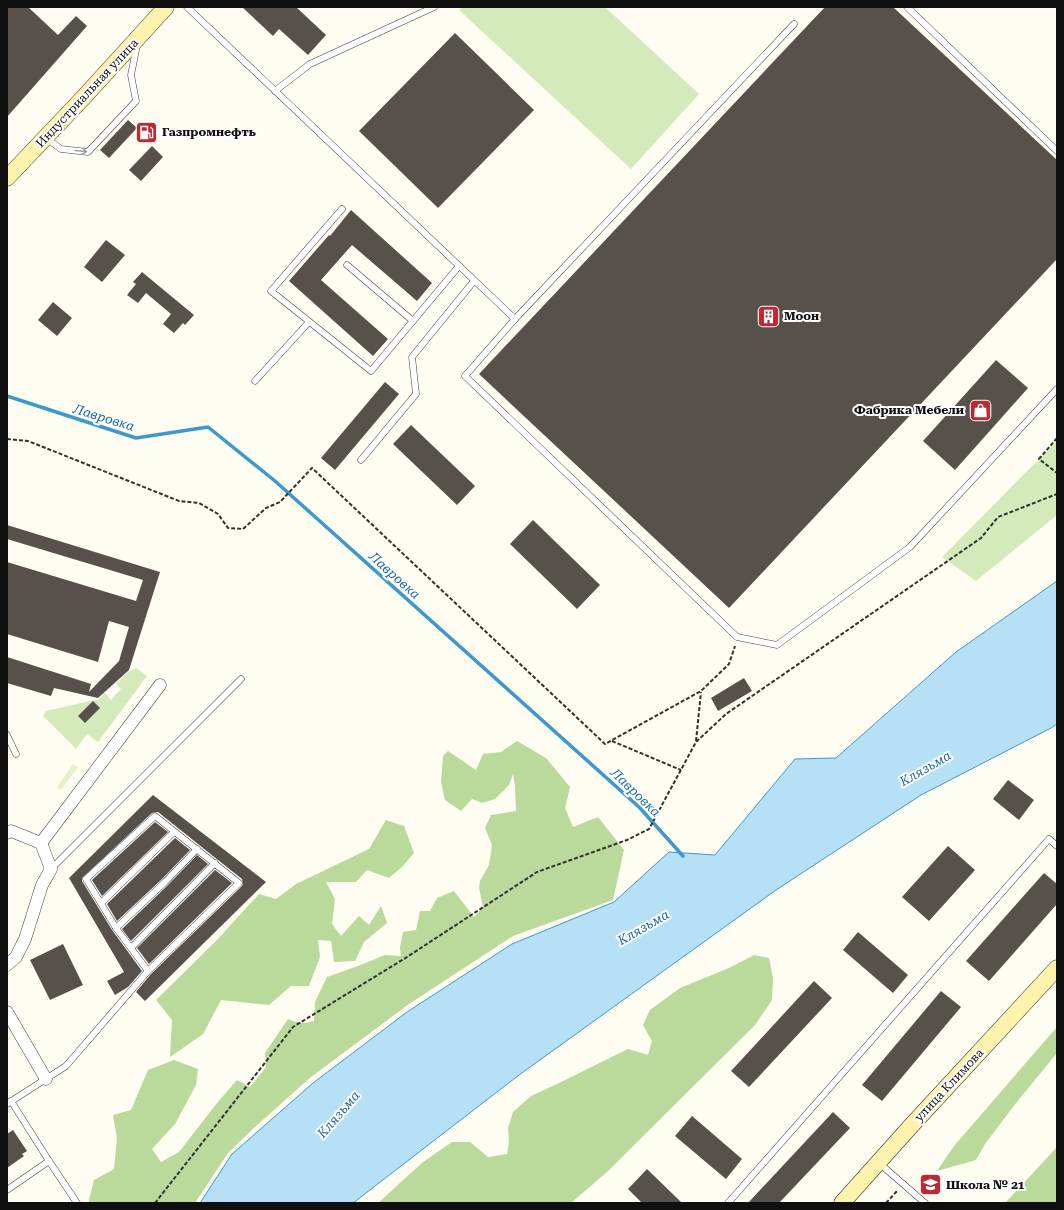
<svg xmlns="http://www.w3.org/2000/svg" width="1064" height="1210" font-family="'Roboto Serif',serif">
	<style>
		.green { fill: #d4eaba }
		.forest { fill: #b9da9a }
		.pitch { fill: #e5f1cc }
		.water { fill: #b6e0f6; stroke: #3d98cd }
		.lines { fill: none; stroke-linecap: round; stroke-linejoin: round }
		.stream { stroke: #3d98cd; stroke-width: 3.5 }
		.building { fill: #58504b }
		.lane-casing { stroke: #424242; stroke-width: 7 }
		.street-casing { stroke: #424242; stroke-width: 13 }
		.secondary-casing { stroke: #313131; stroke-width: 17 }
		.path { stroke: #313131; stroke-width: 2; stroke-dasharray: 4 2; stroke-linecap: butt }
		.lane { stroke: #fff; stroke-width: 6 }
		.street { stroke: #fff; stroke-width: 12 }
		.secondary { stroke: #fef3ad; stroke-width: 16 }
		.oneway { stroke: #9f9f9f }
		.labels { text-anchor: middle; stroke-width: 4; stroke-linejoin: round; paint-order: stroke }
		.street-label { font-size: 12px; fill: #0f0f0f; stroke: #fff }
		.poi-label { font-size: 12px; font-weight: bold; fill: #0f0f0f; stroke: #fff; text-anchor: start }
		.water-label { font-size: 13px; font-style: italic; fill: #1869a1; stroke: #fff }
	</style>
	<rect width="100%" height="100%" fill="#fffcf1"/>
	<g class="green">
		<path d="M464,7H605L699,94L631,169L459,10Z"/>
		<path d="M1057,441V515L976,581L942,557Z"/>
		<path d="M136,668L147,676L98,742L87,734L76,749L43,716L46,711L99,699L105,693L111,700L121,689L116,684L128,672Z"/>
	</g>
	<g class="forest">
		<path d="M517,741L546,758L570,787L565,808L573,827L598,817L624,850L613,900L513,936L409,1004L311,1077L256,1126L228,1153L195,1203H89V1200L94,1180L114,1169L117,1138L113,1115L131,1110L148,1070L174,1060L198,1069L196,1085L175,1124L152,1149L161,1162L179,1152L217,1103L237,1080L250,1087L266,1067L265,1053L288,1019C297,1023 305,1024 314,1021L315,1002L327,977L358,966L385,955L401,956L400,947L403,932L416,930L420,911H430L437,898L454,891L474,917L483,907L479,888L480,881L489,865L492,845L485,828L491,815L516,811L515,786L513,774L509,785L495,799L482,803L472,799L461,811L445,800L441,782L443,756L448,751L476,770L483,754L501,752Z"/>
		<path d="M386,820L404,826L414,853L402,867L389,878L367,870L356,882H326L335,899L332,924L341,936L359,916L369,925L381,906L387,923L364,942L355,961L334,962L331,941L318,940L320,957L309,986H291L269,1005L221,1000L203,1034L170,1057L172,1020L156,1000L216,941L259,894L276,899L296,884L369,849Z"/>
		<path d="M754,955L769,958L773,978L772,1000L755,1025L607,1172L571,1203H378L423,1162L452,1142H470L488,1157L507,1154L509,1142L508,1128L513,1112L531,1096L559,1083L628,1049L648,1055L652,1041L643,1025L650,1010L680,988L729,968Z"/>
		<path d="M1057,1027V1053L1016,1103L985,1144L976,1160L937,1171L954,1146Z"/>
		<path d="M1057,1147V1203H1005Z"/>
	</g>
	<path class="pitch" d="M73,764L78,767L61,790L57,787Z"/>
	<path class="water" d="M1057,581V724L1051,728L921,795L776,890L519,1075L353,1203H200L232,1154L313,1083L407,1012L512,944L614,902L669,852L715,855L795,759L836,758L956,652Z"/>
	<g class="lines">
		<path class="stream" d="M7,396L136,438L208,427L275,481L639,807L683,856"/>
	</g>
	<g class="building">
		<path d="M7,7H28L58,35L76,16L87,26L7,117Z"/>
		<path d="M242,7H296L326,35L308,55L279,29L273,36Z"/>
		<path d="M825,7H893L1057,160V259L729,608L479,374Z"/>
		<path d="M455,33L534,110L438,208L359,131Z"/>
		<path d="M128,120L137,128L109,158L100,150Z"/>
		<path d="M152,146L163,157L141,181L129,170Z"/>
		<path d="M351,210L432,283L417,301L352,245L321,280L388,339L373,356L289,281L329,235L330,236Z"/>
		<path d="M106,240L125,255L102,282L84,267Z"/>
		<path d="M142,272L194,315L185,325L183,323L174,333L163,324L171,314L146,293L138,303L127,295L136,284L133,282Z"/>
		<path d="M53,302L72,318L57,336L38,320Z"/>
		<path d="M996,360L1028,388L955,470L923,441Z"/>
		<path d="M385,382L399,394L335,470L321,458Z"/>
		<path d="M411,425L475,486L457,505L393,444Z"/>
		<path d="M533,520L600,585L577,609L510,544Z"/>
		<path d="M7,525L160,572L129,670L98,698L54,688L51,696L7,683V657L91,684L89,692L119,661L129,627L109,621L98,662L7,634V562L136,601L143,580L7,539Z"/>
		<path d="M744,678L752,691L718,711L711,698Z"/>
		<path d="M93,701L100,708L85,723L78,716Z"/>
		<path d="M1008,780L1034,800L1019,820L993,799Z"/>
		<path d="M153,795L266,882L145,1001L136,992L151,974L242,886L243,884L242,879L218,860L158,812H156L152,813L82,878V881L112,930L142,971L128,987L115,995L107,981L124,972L69,878Z"/>
		<path d="M155,822L168,832L102,896L92,880Z"/>
		<path d="M175,838L190,850L162,879L117,921L107,904Z"/>
		<path d="M948,846L975,870L929,921L902,897Z"/>
		<path d="M197,855L208,864L131,941L122,929L168,885Z"/>
		<path d="M215,870L232,883L149,964L137,948Z"/>
		<path d="M1044,873L1057,884V904L989,981L966,961Z"/>
		<path d="M858,932L908,975L893,993L843,950Z"/>
		<path d="M63,944L83,985L50,1000L30,960Z"/>
		<path d="M814,981L832,998L749,1087L731,1071Z"/>
		<path d="M941,991L961,1007L882,1101L862,1085Z"/>
		<path d="M833,1112L850,1128L779,1203H748Z"/>
		<path d="M692,1116L742,1159L726,1179L675,1136Z"/>
		<path d="M13,1130L27,1151L22,1154L24,1156L7,1168V1134Z"/>
		<path d="M647,1169L682,1203H642L628,1189Z"/>
	</g>
	<g class="lines">
		<defs>
			<g id="lane">
				<path d="M187,7L515,319L465,376L737,637L777,645L910,547L1057,389"/>
				<path d="M907,7L1057,151"/>
				<path d="M275,91L310,64L434,7"/>
				<path d="M46,138L61,149L88,152L136,101L131,75L137,45"/>
				<path d="M342,209L271,291L371,371L459,266"/>
				<path d="M347,265L413,321"/>
				<path d="M515,319L794,24"/>
				<path d="M255,381L309,322"/>
				<path d="M361,460L416,394L412,357L474,281"/>
				<path d="M7,735L16,754"/>
				<path d="M51,869L241,679"/>
				<path d="M101,903L174,832"/>
				<path d="M116,928L165,882L197,849"/>
				<path d="M131,948L215,863"/>
				<path d="M7,1104L66,1066L148,971L116,928L86,879L155,816L239,883L148,971"/>
				<path d="M49,1161L77,1203"/>
				<path d="M879,1163L925,1203"/>
				<path d="M7,1190L49,1161L11,1101"/>
				<path d="M728,1203L1049,839L1057,846"/>
			</g>
			<g id="street">
				<path d="M7,833L11,831L41,843"/>
				<path d="M41,843L160,685"/>
				<path d="M7,965L16,957L25,939L42,885L51,869L41,843"/>
				<path d="M7,1012L46,1079"/>
			</g>
			<g id="secondary">
				<path d="M7,178L83,98L166,7"/>
				<path d="M842,1203L910,1127L1057,968"/>
			</g>
		</defs>
		<use href="#lane" class="lane-casing"/>
		<use href="#street" class="street-casing"/>
		<use href="#secondary" class="secondary-casing"/>
		<g class="path">
			<path d="M1057,438L1039,459L1057,473"/>
			<path d="M7,439L28,441L179,501L199,503L218,514L228,528L243,529L266,508L280,502L312,468L605,744L701,691L729,664L735,646"/>
			<path d="M612,741L681,770"/>
			<path d="M696,741L701,692"/>
			<path d="M155,1203L293,1027L407,957L537,872L627,840L649,829L696,742L726,714L981,538L998,517L1057,494"/>
			<path d="M886,1203L897,1191"/>
		</g>
		<use href="#lane" class="lane"/>
		<use href="#street" class="street"/>
		<use href="#secondary" class="secondary"/>
	</g>
	<defs><path id="oneway-shaft" d="M-6 0H5M1.5-3L5.5 0L1.5 3" fill="none" stroke-width="1.6" stroke-linecap="round" stroke-linejoin="round"/></defs>
	<use class="oneway" href="#oneway-shaft" transform="translate(81 151) rotate(5)"/>
	<defs>
		<symbol id="fuel-square" viewBox="-11 -11 22 22"><rect x="-9" y="-9" width="18" height="18" rx="4" fill="#bf2732" stroke="#fff"/><path d="M-5.5-6h7V0h2V4h1.3V-2.5L3-4.5l.8-.8L6-3V5H2.5V1h-1V6h-7ZM-4.2-4.7v3.2H.2V-4.7Z" fill="#fff"/></symbol>
		<symbol id="building-square" viewBox="-11 -11 22 22"><rect x="-9" y="-9" width="18" height="18" rx="4" fill="#bf2732" stroke="#fff"/><path d="M-4-6H4V6H1V3H-1V6H-4ZM-2.5-4.3h1.7v1.8h-1.7ZM.8-4.3h1.7v1.8H.8ZM-2.5-1h1.7V.8h-1.7ZM.8-1h1.7V.8H.8Z" fill="#fff"/></symbol>
		<symbol id="shop-square" viewBox="-11 -11 22 22"><rect x="-9" y="-9" width="18" height="18" rx="4" fill="#bf2732" stroke="#fff"/><path d="M-5-2.5h2.3a2.7 3.5 0 0 1 5.4 0H5L5.5 6h-11ZM-1.5-2.5h3a1.5 2.3 0 0 0-3 0Z" fill="#fff"/></symbol>
		<symbol id="school-square" viewBox="-11 -11 22 22"><rect x="-9" y="-9" width="18" height="18" rx="4" fill="#bf2732" stroke="#fff"/><path d="M0-5L7-2L0 1L-7-2ZM-4 1L0 2.5L4 1V4Q0 6-4 4Z" fill="#fff"/></symbol>
	</defs>
	<g fill-rule="evenodd">
		<use href="#fuel-square" x="134" y="120" width="25" height="25"/>
		<use href="#building-square" x="756" y="304" width="25" height="25"/>
		<use href="#shop-square" x="968" y="398" width="25" height="25"/>
		<use href="#school-square" x="918" y="1172" width="25" height="25"/>
	</g>
	<g class="labels">
		<g class="street-label">
			<text transform="translate(87 93) rotate(-47)" y="4">Индустриальная улица</text>
			<text transform="translate(949 1085) rotate(-47)" y="4">улица Климова</text>
		</g>
		<g class="poi-label">
			<text x="162" y="136">Газпромнефть</text>
			<text x="784" y="320">Моон</text>
			<text x="964" y="414" text-anchor="end">Фабрика Мебели</text>
			<text x="946" y="1189">Школа № 21</text>
		</g>
		<g class="water-label">
			<text transform="translate(104 417) rotate(17)" y="5">Лавровка</text>
			<text transform="translate(395 575) rotate(42)" y="5">Лавровка</text>
			<text transform="translate(925 768) rotate(-30)" y="5">Клязьма</text>
			<text transform="translate(636 792) rotate(44)" y="5">Лавровка</text>
			<text transform="translate(643 927) rotate(-30)" y="5">Клязьма</text>
			<text transform="translate(338 1114) rotate(-49)" y="5">Клязьма</text>
		</g>
	</g>
	<rect width="1064" height="1210" fill="none" stroke="#0f0f0f" stroke-width="16"/>
</svg>
